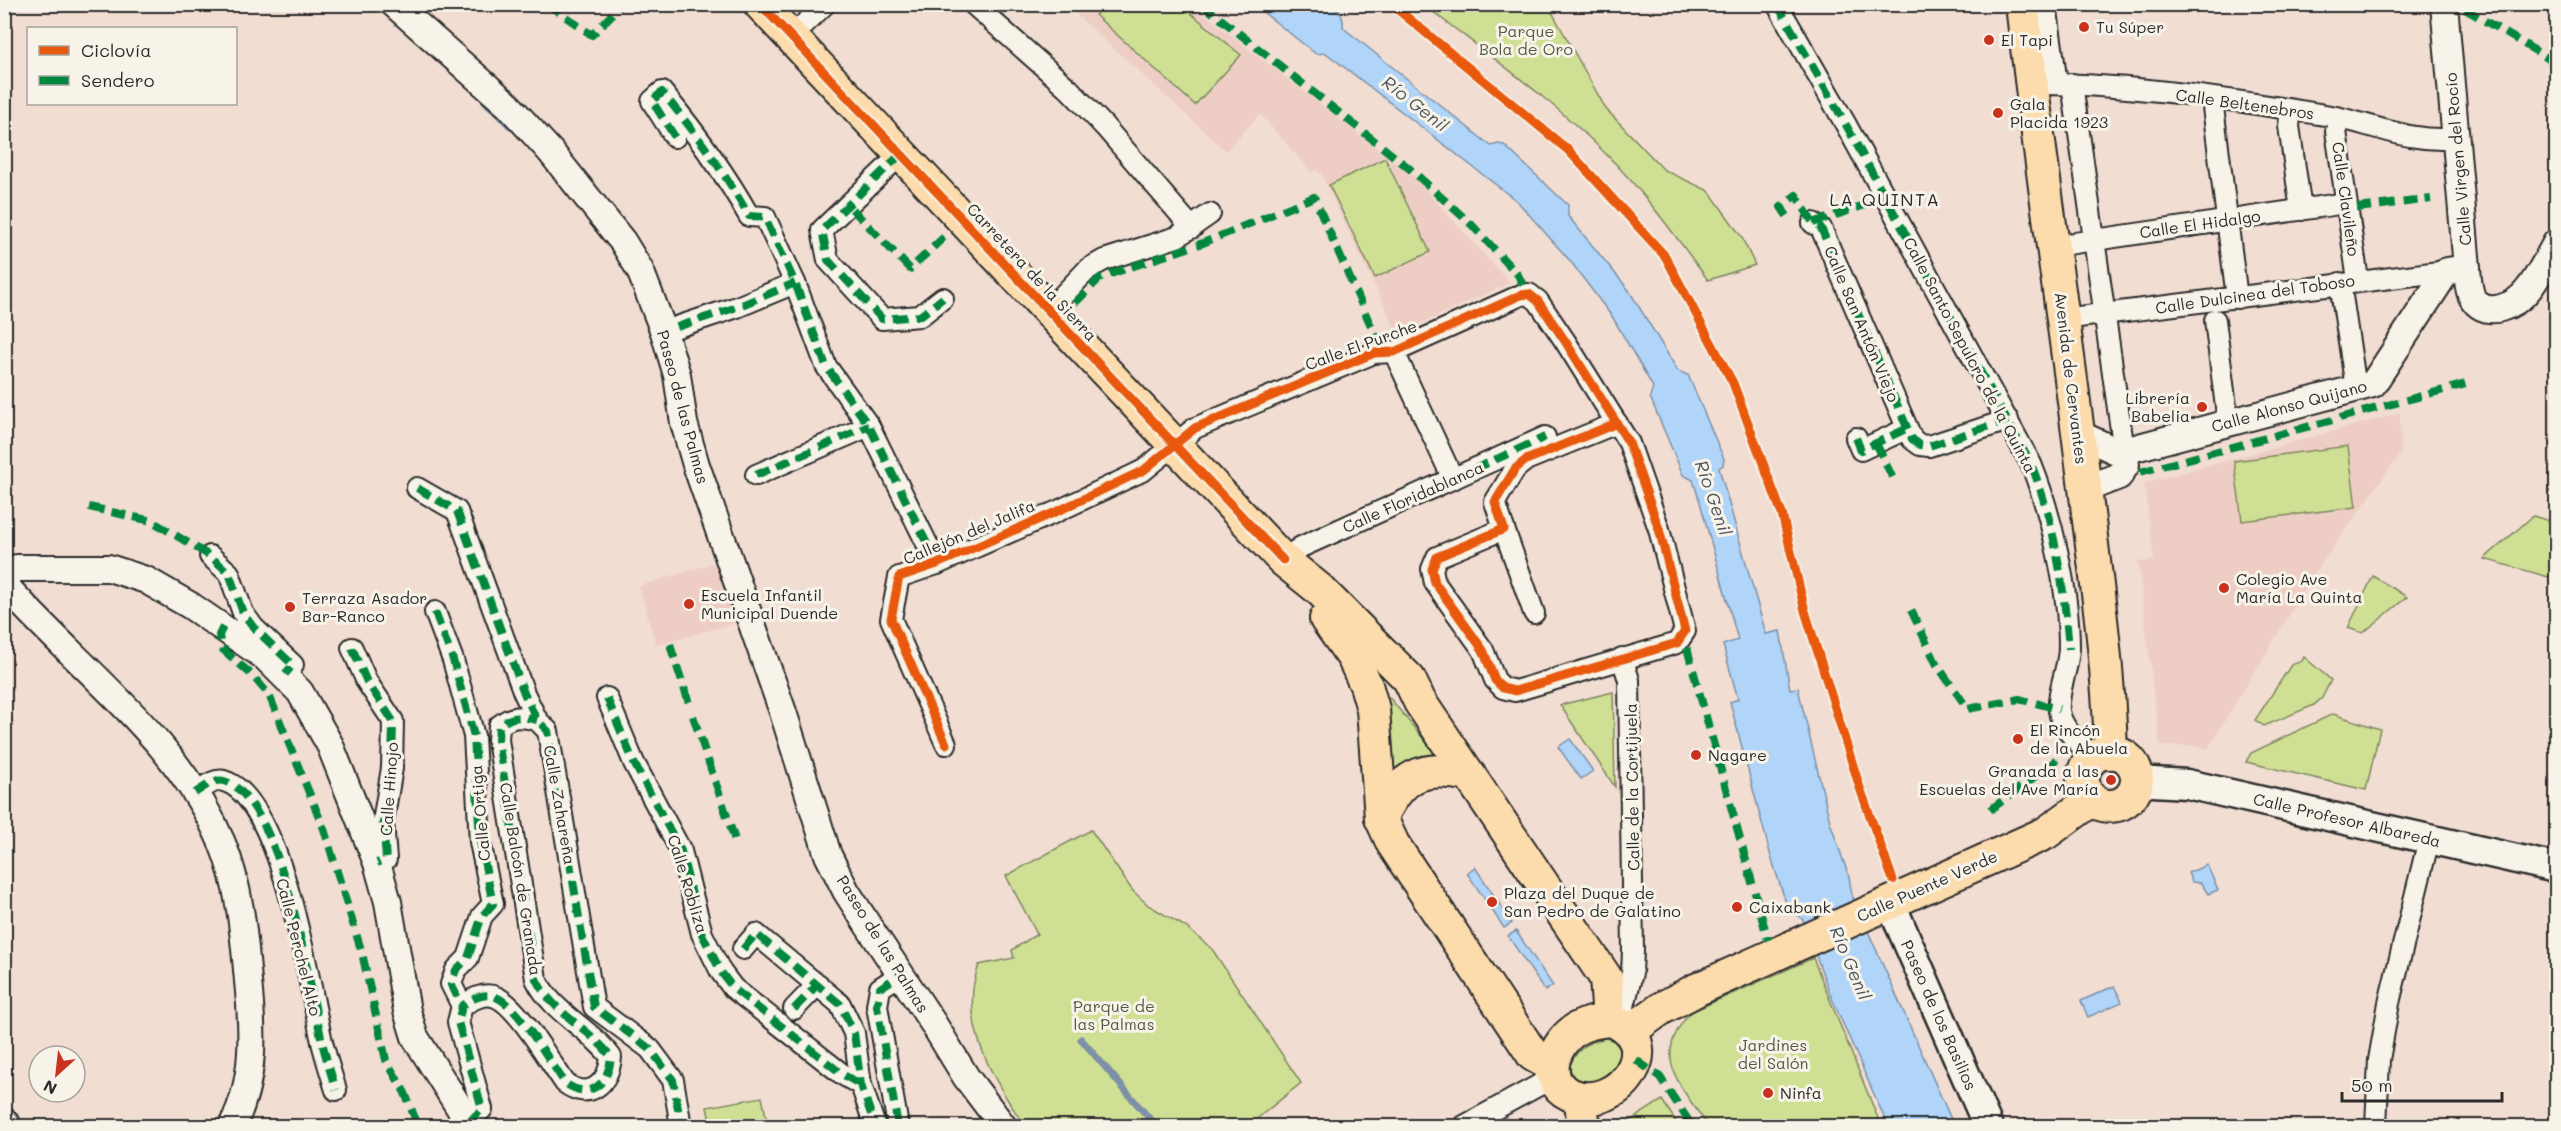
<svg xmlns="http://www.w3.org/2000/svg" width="2561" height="1131" font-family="Mali,sans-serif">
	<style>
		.built { fill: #eecec4 }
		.green { fill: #cfe094; stroke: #7d8660; stroke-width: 1.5 }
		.water { fill: #b0d5f9; stroke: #7b91a7; stroke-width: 1.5 }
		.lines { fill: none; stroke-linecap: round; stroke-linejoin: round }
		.stream { stroke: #7b91a7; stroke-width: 7 }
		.minor-casing { stroke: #2b2b2b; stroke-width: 24 }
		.tertiary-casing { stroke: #2b2b2b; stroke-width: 30 }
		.secondary-casing { stroke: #2b2b2b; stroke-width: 33 }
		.primary-casing { stroke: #2b2b2b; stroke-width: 36 }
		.minor { stroke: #f7f3e8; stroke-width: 20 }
		.tertiary { stroke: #f7f3e8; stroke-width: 26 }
		.secondary { stroke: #f7f3e8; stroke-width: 28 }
		.primary { stroke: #fcdcac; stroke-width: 32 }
		.quiet { stroke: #00873e; stroke-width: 8; stroke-dasharray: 15 8; stroke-linecap: butt }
		.cycleway-casing { stroke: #f7f3e8; stroke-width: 13 }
		.cycleway { stroke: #e8590c; stroke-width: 9 }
		.poi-dot { fill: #c8321e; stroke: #f7f3e8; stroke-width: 2 }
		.labels { text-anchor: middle; stroke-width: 6; stroke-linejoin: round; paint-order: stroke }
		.poi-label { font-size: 16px; fill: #2b2b2b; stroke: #f7f3e8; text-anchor: start }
		.park-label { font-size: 16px; fill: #545845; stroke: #f7f3e8 }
		.street-label { font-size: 16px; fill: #2b2b2b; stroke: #f7f3e8 }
		.water-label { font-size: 18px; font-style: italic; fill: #4c565e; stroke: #f7f3e8 }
		.neighbourhood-label { font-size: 18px; letter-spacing: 1.5px; fill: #2b2b2b; stroke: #f7f3e8 }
	</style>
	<rect width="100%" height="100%" fill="#f2ddd3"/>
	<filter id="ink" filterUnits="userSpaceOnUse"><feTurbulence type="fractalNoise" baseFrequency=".0167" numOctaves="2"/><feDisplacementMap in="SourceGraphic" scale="12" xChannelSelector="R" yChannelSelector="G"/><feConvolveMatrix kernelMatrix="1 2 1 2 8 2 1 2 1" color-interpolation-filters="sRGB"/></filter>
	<g filter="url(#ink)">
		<g class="built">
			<path d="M1066,5H1193L1415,178L1510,283L1398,334L1321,174L1315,169L1312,173L1260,114L1226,151Z"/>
			<path d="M2400,413L2401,453L2315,573L2207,750L2201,746H2160L2138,562L2154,560L2144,483Z"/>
			<path d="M720,561L740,622L656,645L639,586Z"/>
		</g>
		<g class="green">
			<path d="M1106,4L1181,5L1241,55L1195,105L1095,15Z"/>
			<path d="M1424,5H1548L1606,109L1664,170L1709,191L1741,236L1755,265L1708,280C1676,237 1645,193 1607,155C1552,99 1486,53 1424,5Z"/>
			<path d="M1385,158L1430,252L1375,278L1329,185Z"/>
			<path d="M2348,446L2356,507L2242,521L2234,461Z"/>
			<path d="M2533,516L2556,523V579L2484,559Z"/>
			<path d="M2373,576L2407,597L2363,633L2348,628Z"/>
			<path d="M2304,657L2331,680L2322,698L2314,705L2264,726L2255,720L2291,665L2302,661Z"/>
			<path d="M1613,692L1615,787L1560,705Z"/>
			<path d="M1389,697L1439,758L1393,778L1386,699Z"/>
			<path d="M2333,714L2380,729L2366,790L2246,762L2251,753Z"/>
			<path d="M1091,830L1132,890L1148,905L1186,927L1212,949L1301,1083L1248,1126H1025C994,1082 957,1021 979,965L1014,958L1012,950L1037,934L1006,876Z"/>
			<path d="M1813,958L1881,1126H1708C1681,1086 1649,1057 1691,1012Z"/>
			<path d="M1605,1038L1613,1040L1621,1050C1619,1078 1571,1098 1570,1065C1577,1049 1588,1042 1605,1038Z"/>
			<path d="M762,1097L768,1126H711L707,1107Z"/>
			<path d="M1662,1100L1679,1126H1622Z"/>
		</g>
		<g class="water">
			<path d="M1254,5C1266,5 1321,2 1329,5C1339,9 1344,17 1343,27L1346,30L1491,146L1498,144L1504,145L1568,205V216L1628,289L1678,371L1688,375L1724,459L1723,465L1719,468L1766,634L1780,631L1790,689L1798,688L1830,822L1849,877L1852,895L1954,1126H1888L1830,994L1803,920L1786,903L1771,857L1730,702L1738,699L1723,645L1738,640L1700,502L1693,480L1683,475L1650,397L1653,387L1613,318L1571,262L1518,202L1326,53L1316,54Z"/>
			<path d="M1570,739L1593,771L1581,779L1558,747Z"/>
			<path d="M2207,865L2218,890L2208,894L2201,883L2192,882L2188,873Z"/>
			<path d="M1475,867L1512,923L1504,928L1467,873Z"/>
			<path d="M1516,931L1553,986L1545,991L1508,936Z"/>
			<path d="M2114,986L2122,1002L2088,1017L2081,1001Z"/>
		</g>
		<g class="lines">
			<g class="stream">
				<path d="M485,101L509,125"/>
				<path d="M1081,1039L1156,1126"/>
			</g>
			<defs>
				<g id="minor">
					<path d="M973,4L1069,89L1105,127L1192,228"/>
					<path d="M1777,4L1845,123L2031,464C2052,516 2069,592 2069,647C2069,668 2057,690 2059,711C2062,730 2081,744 2093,758"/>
					<path d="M2046,4L2057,84"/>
					<path d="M791,37L825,4"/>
					<path d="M2031,84C2130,83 2234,100 2331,116C2372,124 2414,144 2456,138"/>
					<path d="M2072,84L2124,451"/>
					<path d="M2212,99L2237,298"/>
					<path d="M2291,110L2289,126L2301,210"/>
					<path d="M2339,118L2336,131L2358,280"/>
					<path d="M675,137L652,101L662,92C695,132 724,171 749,216L765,217L795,283L826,366L869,426L937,564"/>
					<path d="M901,154L822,230L828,260L882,319L920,316L943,298"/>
					<path d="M1813,223L1821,228L1912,439L1920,445L1929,446L2008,420"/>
					<path d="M2054,246L2346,203"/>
					<path d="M2340,283L2356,388"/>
					<path d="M1048,311L1088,269L1104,260L1177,237L1210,214"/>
					<path d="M2063,319L2447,271"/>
					<path d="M2215,320L2228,423"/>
					<path d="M677,327L737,307L795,283"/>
					<path d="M1394,352L1453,479"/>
					<path d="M1856,438L1861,450L1906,429"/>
					<path d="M756,475L869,426"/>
					<path d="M417,488L457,511L524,693L537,720L548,731L594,1007L650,1049L673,1080L681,1126"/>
					<path d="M1504,529L1534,613"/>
					<path d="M210,556L229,573L243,613L254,628L293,665L285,674"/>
					<path d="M1283,560L1301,547L1545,437"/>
					<path d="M435,612L453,660L474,736L480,842L493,904L482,916L468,958L456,970L451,984L462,1006"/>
					<path d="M352,648L367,682L393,721L392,768L383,822L386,859L377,863"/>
					<path d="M607,698L634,763L681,851L702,934L721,972L733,988L842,1074L861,1085"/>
					<path d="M946,744L891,619L899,577L937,564L1058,511L1144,470L1195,428L1374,353L1394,352L1521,295L1529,294L1538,301L1565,341L1629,443L1659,529L1685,631L1677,643L1515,691L1503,688L1495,680L1483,650L1435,583L1432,569L1437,557L1504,529L1495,502L1515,469L1526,460L1617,423"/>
					<path d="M195,793C203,788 215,778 224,781C282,798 310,988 322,1042C326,1058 331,1074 336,1090"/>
					<path d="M743,949L756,934L840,1004L854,1033L861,1085L875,1126"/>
					<path d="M794,1009L818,984"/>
					<path d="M1620,1023L1632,973L1633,951L1629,680L1622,658"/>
					<path d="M469,1122L482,1109L458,1022L462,1006C472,999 484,992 496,997C518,1006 550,1062 565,1083C589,1101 609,1084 611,1057C589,1027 553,1014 536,979L498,740L499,726C512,715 521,716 537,720"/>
					<path d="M898,1126L877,1006L880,988L901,974"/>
					<path d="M1464,1126L1554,1077"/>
					<path d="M2376,1126L2379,1060L2389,1003L2429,839"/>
				</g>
				<g id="tertiary">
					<path d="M394,4L508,105L550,151L623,242L640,270L664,332L677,375L684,423L696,465L783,712L828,855L846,891L869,927L933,1023L966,1077L1003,1126"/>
					<path d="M2444,4L2467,268C2468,279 2468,292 2474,300C2487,319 2516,305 2527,291C2539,277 2547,259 2556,243"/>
					<path d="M2079,434L2116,451H2124L2373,384L2447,271L2467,268"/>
					<path d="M2085,489L2119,476L2126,465L2124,451"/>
					<path d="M17,568H109L146,580L191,606L265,657L300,692L330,745L377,863L388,902L407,1011L415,1037L471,1126"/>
					<path d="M4,584C78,668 178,738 222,843C240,886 244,935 248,981C253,1031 256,1080 232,1126"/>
					<path d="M4,1121L8,1126"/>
				</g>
				<g id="secondary">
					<path d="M2136,781L2187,784L2556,868"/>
					<path d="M1890,902L1988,1126"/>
				</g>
				<g id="primary">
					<path d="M760,4L1283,560L1319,589L1409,679L1420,702L1606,978L1609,1020"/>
					<path d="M2022,4C2041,174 2068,343 2088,513C2098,593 2109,672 2111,753"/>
					<path d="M1326,619L1353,657L1366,685L1373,709L1381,818L1393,844L1533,1055L1551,1065"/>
					<circle cx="2110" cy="779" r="27"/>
					<path d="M1381,818C1402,774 1422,765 1469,775"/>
					<path d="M1609,1020C1670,1038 1620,1117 1569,1094C1539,1079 1555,1041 1578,1028C1588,1023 1598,1021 1609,1020Z"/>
					<path d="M1630,1031L1662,1008L1698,989L2046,833L2082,807L2090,798"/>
					<path d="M1581,1099L1583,1122L1586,1126"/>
				</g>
			</defs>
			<use href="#minor" class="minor-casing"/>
			<use href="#tertiary" class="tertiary-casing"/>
			<use href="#secondary" class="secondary-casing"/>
			<use href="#primary" class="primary-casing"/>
			<use href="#minor" class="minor"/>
			<use href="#tertiary" class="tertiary"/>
			<use href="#secondary" class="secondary"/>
			<use href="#primary" class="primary"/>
			<g class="quiet">
				<path d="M547,4L592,35L622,4"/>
				<path d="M1202,4L1410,169L1471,224L1518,275L1523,285"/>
				<path d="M1777,4L1845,123L2031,464C2055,523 2064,587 2069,649"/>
				<path d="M2465,9L2556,63"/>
				<path d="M675,137L652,101L662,92C695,132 724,171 749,216L765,217L795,283L826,366L869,426L937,564"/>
				<path d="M901,154L822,230L828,260L882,319L920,316L943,298"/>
				<path d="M2357,208L2431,199"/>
				<path d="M852,209L910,269L944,237"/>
				<path d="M1787,216L1781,207L1796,195L1813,223L1821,228L1912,439L1920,445L1929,446L2008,420"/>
				<path d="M1813,223L1879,200"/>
				<path d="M1075,303L1101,277L1203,243L1314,197L1379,344"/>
				<path d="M677,327L737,307L795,283"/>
				<path d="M1856,438L1861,450L1906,429"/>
				<path d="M1876,443L1895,483"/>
				<path d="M2140,472L2473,382"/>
				<path d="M756,475L869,426"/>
				<path d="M1453,479L1545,437"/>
				<path d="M417,488L457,511L524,693L537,720L548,731L594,1007L650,1049L673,1080L681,1126"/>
				<path d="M89,507L152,521L210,556L229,573L243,613L254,628L293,665L285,674"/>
				<path d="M1911,610L1937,665L1968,709L2019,699L2059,709"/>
				<path d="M435,612L453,660L474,736L480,842L493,904L482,916L468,958L456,970L451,984L462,1006"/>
				<path d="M223,627L219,635L221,648L252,675L269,695L324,829L362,953L386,1060L405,1093L418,1126"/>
				<path d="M675,647L671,648L689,703"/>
				<path d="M352,648L367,682L393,721L392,768L383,822L386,859L377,863"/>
				<path d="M1687,648L1768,940"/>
				<path d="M607,698L634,763L681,851L702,934L721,972L733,988L842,1074L861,1085"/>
				<path d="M693,716L735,840"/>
				<path d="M195,793C203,788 215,778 224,781C282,798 310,988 322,1042C326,1058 331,1074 336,1090"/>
				<path d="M1990,810L2053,763L2067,745"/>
				<path d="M743,949L756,934L840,1004L854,1033L861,1085L875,1126"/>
				<path d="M794,1009L818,984"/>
				<path d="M1636,1060L1660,1077L1692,1126"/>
				<path d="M469,1122L482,1109L458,1022L462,1006C472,999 484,992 496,997C518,1006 550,1062 565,1083C589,1101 609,1084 611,1057C589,1027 553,1014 536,979L498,740L499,726C512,715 521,716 537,720"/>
				<path d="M898,1126L877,1006L880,988L901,974"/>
				<path d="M992,1126L999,1122"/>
			</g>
			<defs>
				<g id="cycleway">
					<path d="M760,4L1283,560"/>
					<path d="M1391,4L1568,150L1665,256L1733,383L1782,514L1805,611L1860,788L1893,880"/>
					<path d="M946,744L891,619L899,577L937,564L1058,511L1144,470L1195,428L1374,353L1394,352L1521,295L1529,294L1538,301L1565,341L1629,443L1659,529L1685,631L1677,643L1515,691L1503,688L1495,680L1483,650L1435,583L1432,569L1437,557L1504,529L1495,502L1515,469L1526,460L1617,423"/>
				</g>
			</defs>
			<use href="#cycleway" class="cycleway-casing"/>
			<use href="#cycleway" class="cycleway"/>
		</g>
	</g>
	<g class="poi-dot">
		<circle cx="2084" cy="27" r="6"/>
		<circle cx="1989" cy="40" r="6"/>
		<circle cx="1998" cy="113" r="6"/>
		<circle cx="2202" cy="407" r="6"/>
		<circle cx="2224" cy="588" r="6"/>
		<circle cx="689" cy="604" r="6"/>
		<circle cx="290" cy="607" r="6"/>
		<circle cx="2018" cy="739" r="6"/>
		<circle cx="1696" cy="755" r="6"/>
		<circle cx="2111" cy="780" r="6"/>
		<circle cx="1492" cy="902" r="6"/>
		<circle cx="1737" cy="907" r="6"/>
		<circle cx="1768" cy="1093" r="6"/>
	</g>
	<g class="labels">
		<g class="poi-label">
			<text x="2096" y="33">Tu Súper</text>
			<text x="2001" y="46">El Tapi</text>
			<text x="2010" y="110">Gala<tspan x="2010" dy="18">Placida 1923</tspan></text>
			<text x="2190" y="404" text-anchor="end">Librería<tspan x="2190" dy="18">Babelia</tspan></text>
			<text x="2236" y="585">Colegio Ave<tspan x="2236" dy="18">María La Quinta</tspan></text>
			<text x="701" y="601">Escuela Infantil<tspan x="701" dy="18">Municipal Duende</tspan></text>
			<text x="302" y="604">Terraza Asador<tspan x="302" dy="18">Bar-Ranco</tspan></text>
			<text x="2030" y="736">El Rincón<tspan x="2030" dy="18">de la Abuela</tspan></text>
			<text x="1708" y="761">Nagare</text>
			<text x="2099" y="777" text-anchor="end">Granada a las<tspan x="2099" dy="18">Escuelas del Ave María</tspan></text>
			<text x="1504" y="899">Plaza del Duque de<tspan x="1504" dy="18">San Pedro de Galatino</tspan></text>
			<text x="1749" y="913">Caixabank</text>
			<text x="1780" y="1099">Ninfa</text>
		</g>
		<g class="park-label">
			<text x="1526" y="37">Parque<tspan x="1526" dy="18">Bola de Oro</tspan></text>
			<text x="1114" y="1012">Parque de<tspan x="1114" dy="18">las Palmas</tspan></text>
			<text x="1773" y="1051">Jardines<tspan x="1773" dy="18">del Salón</tspan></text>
		</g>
		<g class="street-label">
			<text transform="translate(2245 104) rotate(8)" y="6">Calle Beltenebros</text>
			<text transform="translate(2458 159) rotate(-95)" y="6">Calle Virgen del Rocío</text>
			<text transform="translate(2346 199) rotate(82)" y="6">Calle Clavileño</text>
			<text transform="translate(2200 224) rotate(-8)" y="6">Calle El Hidalgo</text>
			<text transform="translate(1032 272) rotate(47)" y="6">Carretera de la Sierra</text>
			<text transform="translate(2255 294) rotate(-8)" y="6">Calle Dulcinea del Toboso</text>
			<text transform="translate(1862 324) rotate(67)" y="6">Calle San Antón Viejo</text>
			<text transform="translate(1361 345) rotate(-20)" y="6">Calle El Purche</text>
			<text transform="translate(1970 355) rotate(62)" y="6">Calle Santo Sepulcro de la Quinta</text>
			<text transform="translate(2071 378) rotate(83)" y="6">Avenida de Cervantes</text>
			<text transform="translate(2289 406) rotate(-15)" y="6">Calle Alonso Quijano</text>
			<text transform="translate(683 407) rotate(75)" y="6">Paseo de las Palmas</text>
			<text transform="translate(1413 497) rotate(-24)" y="6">Calle Floridablanca</text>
			<text transform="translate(969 532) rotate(-23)" y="6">Callejón del Jalifa</text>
			<text transform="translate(1632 787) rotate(-91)" y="6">Calle de la Cortijuela</text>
			<text transform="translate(389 789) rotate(-86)" y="6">Calle Hinojo</text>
			<text transform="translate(560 805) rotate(80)" y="6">Calle Zahareña</text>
			<text transform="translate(480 813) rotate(-95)" y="6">Calle Ortiga</text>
			<text transform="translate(2347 820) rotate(13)" y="6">Calle Profesor Albareda</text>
			<text transform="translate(521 879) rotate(81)" y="6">Calle Balcón de Granada</text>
			<text transform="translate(688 884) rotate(73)" y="6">Calle Robliza</text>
			<text transform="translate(1927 886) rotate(-24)" y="6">Calle Puente Verde</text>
			<text transform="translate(883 944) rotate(58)" y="6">Paseo de las Palmas</text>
			<text transform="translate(299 947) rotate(76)" y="6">Calle Perchel Alto</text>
			<text transform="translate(1939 1015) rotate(66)" y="6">Paseo de los Basilios</text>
		</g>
		<g class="water-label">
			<text transform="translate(1415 104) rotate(38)" y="6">Río Genil</text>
			<text transform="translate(1713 498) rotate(71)" y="6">Río Genil</text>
			<text transform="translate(1850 963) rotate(67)" y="6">Río Genil</text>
		</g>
		<g class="neighbourhood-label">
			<text x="1885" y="206">LA QUINTA</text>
		</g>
	</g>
	<rect width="2561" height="1131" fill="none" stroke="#f7f3e8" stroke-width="24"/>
	<rect x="12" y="12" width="2537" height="1107" fill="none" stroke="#2b2b2b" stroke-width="2" filter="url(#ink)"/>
	<rect x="27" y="27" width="210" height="78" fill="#f7f3e8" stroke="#a5a39c" stroke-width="1.5"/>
	<rect x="39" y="46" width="30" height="9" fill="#e8590c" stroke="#a5a39c" stroke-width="1.5"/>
	<text x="81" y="57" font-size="18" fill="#2b2b2b">Ciclovía</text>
	<rect x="39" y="76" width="30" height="9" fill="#00873e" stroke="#a5a39c" stroke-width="1.5"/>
	<text x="81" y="87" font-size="18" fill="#2b2b2b">Sendero</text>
	<g transform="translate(57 1074) rotate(207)"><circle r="28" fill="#f7f3e8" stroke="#a5a39c" stroke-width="1.5"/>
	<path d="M0-4.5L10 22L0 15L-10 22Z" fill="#c8321e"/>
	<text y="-9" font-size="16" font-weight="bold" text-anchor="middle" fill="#2b2b2b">N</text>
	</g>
	<path d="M2342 1092v9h160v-9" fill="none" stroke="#2b2b2b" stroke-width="3"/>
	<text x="2351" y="1092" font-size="18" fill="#2b2b2b" stroke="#f7f3e8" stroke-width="4.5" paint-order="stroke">50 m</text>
</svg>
